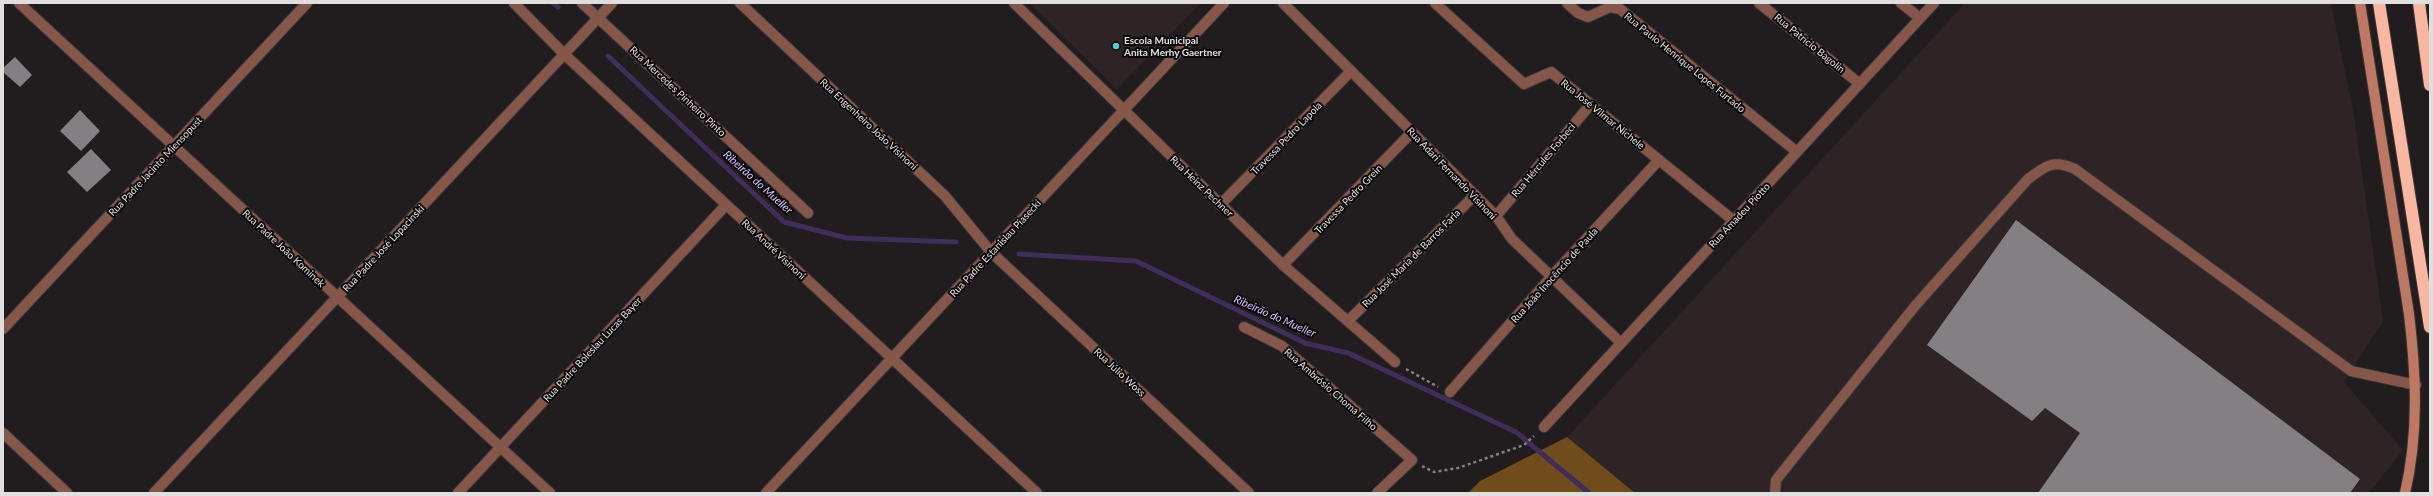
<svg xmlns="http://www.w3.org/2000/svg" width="2433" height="496" font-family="Lato,sans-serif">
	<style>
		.built { fill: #2e2325 }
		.forest { fill: #704b1b }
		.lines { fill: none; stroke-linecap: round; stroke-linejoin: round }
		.stream { stroke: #3f2d5a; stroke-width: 5 }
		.building { fill: #837f82 }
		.lane-casing { stroke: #3c3738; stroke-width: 12 }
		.street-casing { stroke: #3c3738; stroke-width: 12 }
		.secondary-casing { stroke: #3c3738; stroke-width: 12 }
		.highway-casing { stroke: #3c3738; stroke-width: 14 }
		.path { stroke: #848080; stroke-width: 2.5; stroke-dasharray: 3 3; stroke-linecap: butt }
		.lane { stroke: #84574a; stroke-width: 10 }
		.street { stroke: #84574a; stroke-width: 10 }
		.secondary { stroke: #be7762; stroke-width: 10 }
		.highway { stroke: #f9b6a1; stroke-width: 12 }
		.poi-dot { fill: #52cbd7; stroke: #090708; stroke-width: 1.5 }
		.labels { text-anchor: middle; stroke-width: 4; stroke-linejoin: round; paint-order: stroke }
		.poi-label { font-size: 10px; font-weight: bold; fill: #e1dede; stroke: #090708; text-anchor: start }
		.street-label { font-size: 10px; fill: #e1dede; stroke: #090708 }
		.water-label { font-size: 11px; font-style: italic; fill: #d6c0fe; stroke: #090708 }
	</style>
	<rect width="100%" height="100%" fill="#211c1d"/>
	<g class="built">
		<path d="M1029,3H1201L1117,89Z"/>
		<path d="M1965,3H2331L2354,115L2383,321L2344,382L2403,450L2369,493H1635L1567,437Z"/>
	</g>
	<path class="forest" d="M1567,437L1635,493H1468L1480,481Z"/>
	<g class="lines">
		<g class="stream">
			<path d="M553,3L558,7"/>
			<path d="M608,56L784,222L847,238L956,242"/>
			<path d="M1019,254L1136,261L1305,343L1348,353L1516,432L1589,493"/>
		</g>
	</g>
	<g class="building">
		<path d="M15,57L32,75L20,87L3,72V68Z"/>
		<path d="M80,110L100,131L81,151L60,131Z"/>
		<path d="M91,149L111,170L87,192L67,172Z"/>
		<path d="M2016,220L2360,479L2350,493H2038L2080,433L2045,408L2032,421L1927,345Z"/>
	</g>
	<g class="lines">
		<defs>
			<path id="lane" d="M1775,493L1776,480L1915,306L2028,179C2046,166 2052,159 2075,169L2351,371L2416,385"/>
			<g id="street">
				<path d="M19,3L550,493"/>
				<path d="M514,3L564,54L1037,493"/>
				<path d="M582,3L808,213"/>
				<path d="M740,3L945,196L991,252L1249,493"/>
				<path d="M1014,3L1283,265L1395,362"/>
				<path d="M1283,3L1496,216L1512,239L1621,343"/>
				<path d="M1435,3L1524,84L1551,72L1734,221"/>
				<path d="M1567,3L1578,13L1588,17L1610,7L1620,9L1797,152"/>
				<path d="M1759,3L1860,84"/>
				<path d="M1901,3L1920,18"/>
				<path d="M1220,205L1351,71"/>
				<path d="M1496,216L1591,104"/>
				<path d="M1283,265L1412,132"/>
				<path d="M1348,321L1475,195"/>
				<path d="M1244,327L1282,346L1412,460L1377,493"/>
				<path d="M3,329L307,3"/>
				<path d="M1450,392L1551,277L1659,160"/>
				<path d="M1544,427L1934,3"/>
				<path d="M3,433L67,493"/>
				<path d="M154,493L612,3"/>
				<path d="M458,493L726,205"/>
				<path d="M766,493L1224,3"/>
			</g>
			<path id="secondary" d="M2360,3L2409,314C2416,374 2419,433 2405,493"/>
			<g id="highway">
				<path d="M2379,3L2430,327"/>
				<path d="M2419,3L2430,85"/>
			</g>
		</defs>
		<use href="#lane" class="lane-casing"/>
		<use href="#street" class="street-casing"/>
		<use href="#secondary" class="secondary-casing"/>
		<use href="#highway" class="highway-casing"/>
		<g class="path">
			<path d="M1406,369L1438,387"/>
			<path d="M1422,466L1434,472L1458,468L1524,445L1534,436"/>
		</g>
		<use href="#lane" class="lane"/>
		<use href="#street" class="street"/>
		<use href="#secondary" class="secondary"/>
		<use href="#highway" class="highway"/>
	</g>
	<circle class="poi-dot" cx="1116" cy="46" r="4"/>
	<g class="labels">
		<g class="poi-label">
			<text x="1124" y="44">Escola Municipal<tspan x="1124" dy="12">Anita Merhy Gaertner</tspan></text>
		</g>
		<g class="street-label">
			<text transform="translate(1810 43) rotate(39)" y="4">Rua Patrício Bagolin</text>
			<text transform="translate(1685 62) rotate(39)" y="4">Rua Paulo Henrique Lopes Furtado</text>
			<text transform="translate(678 91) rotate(43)" y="4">Rua Mercedes Pinheiro Pinto</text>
			<text transform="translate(1603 114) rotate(39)" y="4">Rua José Vilmar Nichele</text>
			<text transform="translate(869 124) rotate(43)" y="4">Rua Engenheiro João Visinoni</text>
			<text transform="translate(1286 138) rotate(-46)" y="4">Travessa Pedro Lapola</text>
			<text transform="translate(1543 160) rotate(-50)" y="4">Rua Hércules Forbeci</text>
			<text transform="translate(155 166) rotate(-47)" y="4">Rua Padre Jacinto Miensopust</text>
			<text transform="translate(1452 173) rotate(46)" y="4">Rua Adari Fernando Visinoni</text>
			<text transform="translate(1202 186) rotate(44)" y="4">Rua Heinz Pechner</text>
			<text transform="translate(1348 199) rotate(-46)" y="4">Travessa Pedro Grein</text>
			<text transform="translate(1739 215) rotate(-47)" y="4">Rua Amadeu Piotto</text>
			<text transform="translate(284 248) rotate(43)" y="4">Rua Padre João Kominek</text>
			<text transform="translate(383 248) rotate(-47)" y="4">Rua Padre José Lopacinski</text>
			<text transform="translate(995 248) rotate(-47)" y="4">Rua Padre Estanislau Piasecki</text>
			<text transform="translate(774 249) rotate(43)" y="4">Rua André Visinoni</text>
			<text transform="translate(1411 258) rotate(-45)" y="4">Rua José Maria de Barros Faria</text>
			<text transform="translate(1554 275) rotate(-48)" y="4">Rua João Inocêncio de Paula</text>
			<text transform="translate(592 349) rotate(-47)" y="4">Rua Padre Boleslau Lucas Bayer</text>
			<text transform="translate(1120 372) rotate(43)" y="4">Rua Júlio Woss</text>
			<text transform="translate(1331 389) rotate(41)" y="4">Rua Ambrósio Choma Filho</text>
		</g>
		<g class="water-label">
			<text transform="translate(758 182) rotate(42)" y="4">Ribeirão do Mueller</text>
			<text transform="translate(1275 316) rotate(24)" y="4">Ribeirão do Mueller</text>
		</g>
	</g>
	<rect width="2433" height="496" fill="none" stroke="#e1dede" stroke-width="8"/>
</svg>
